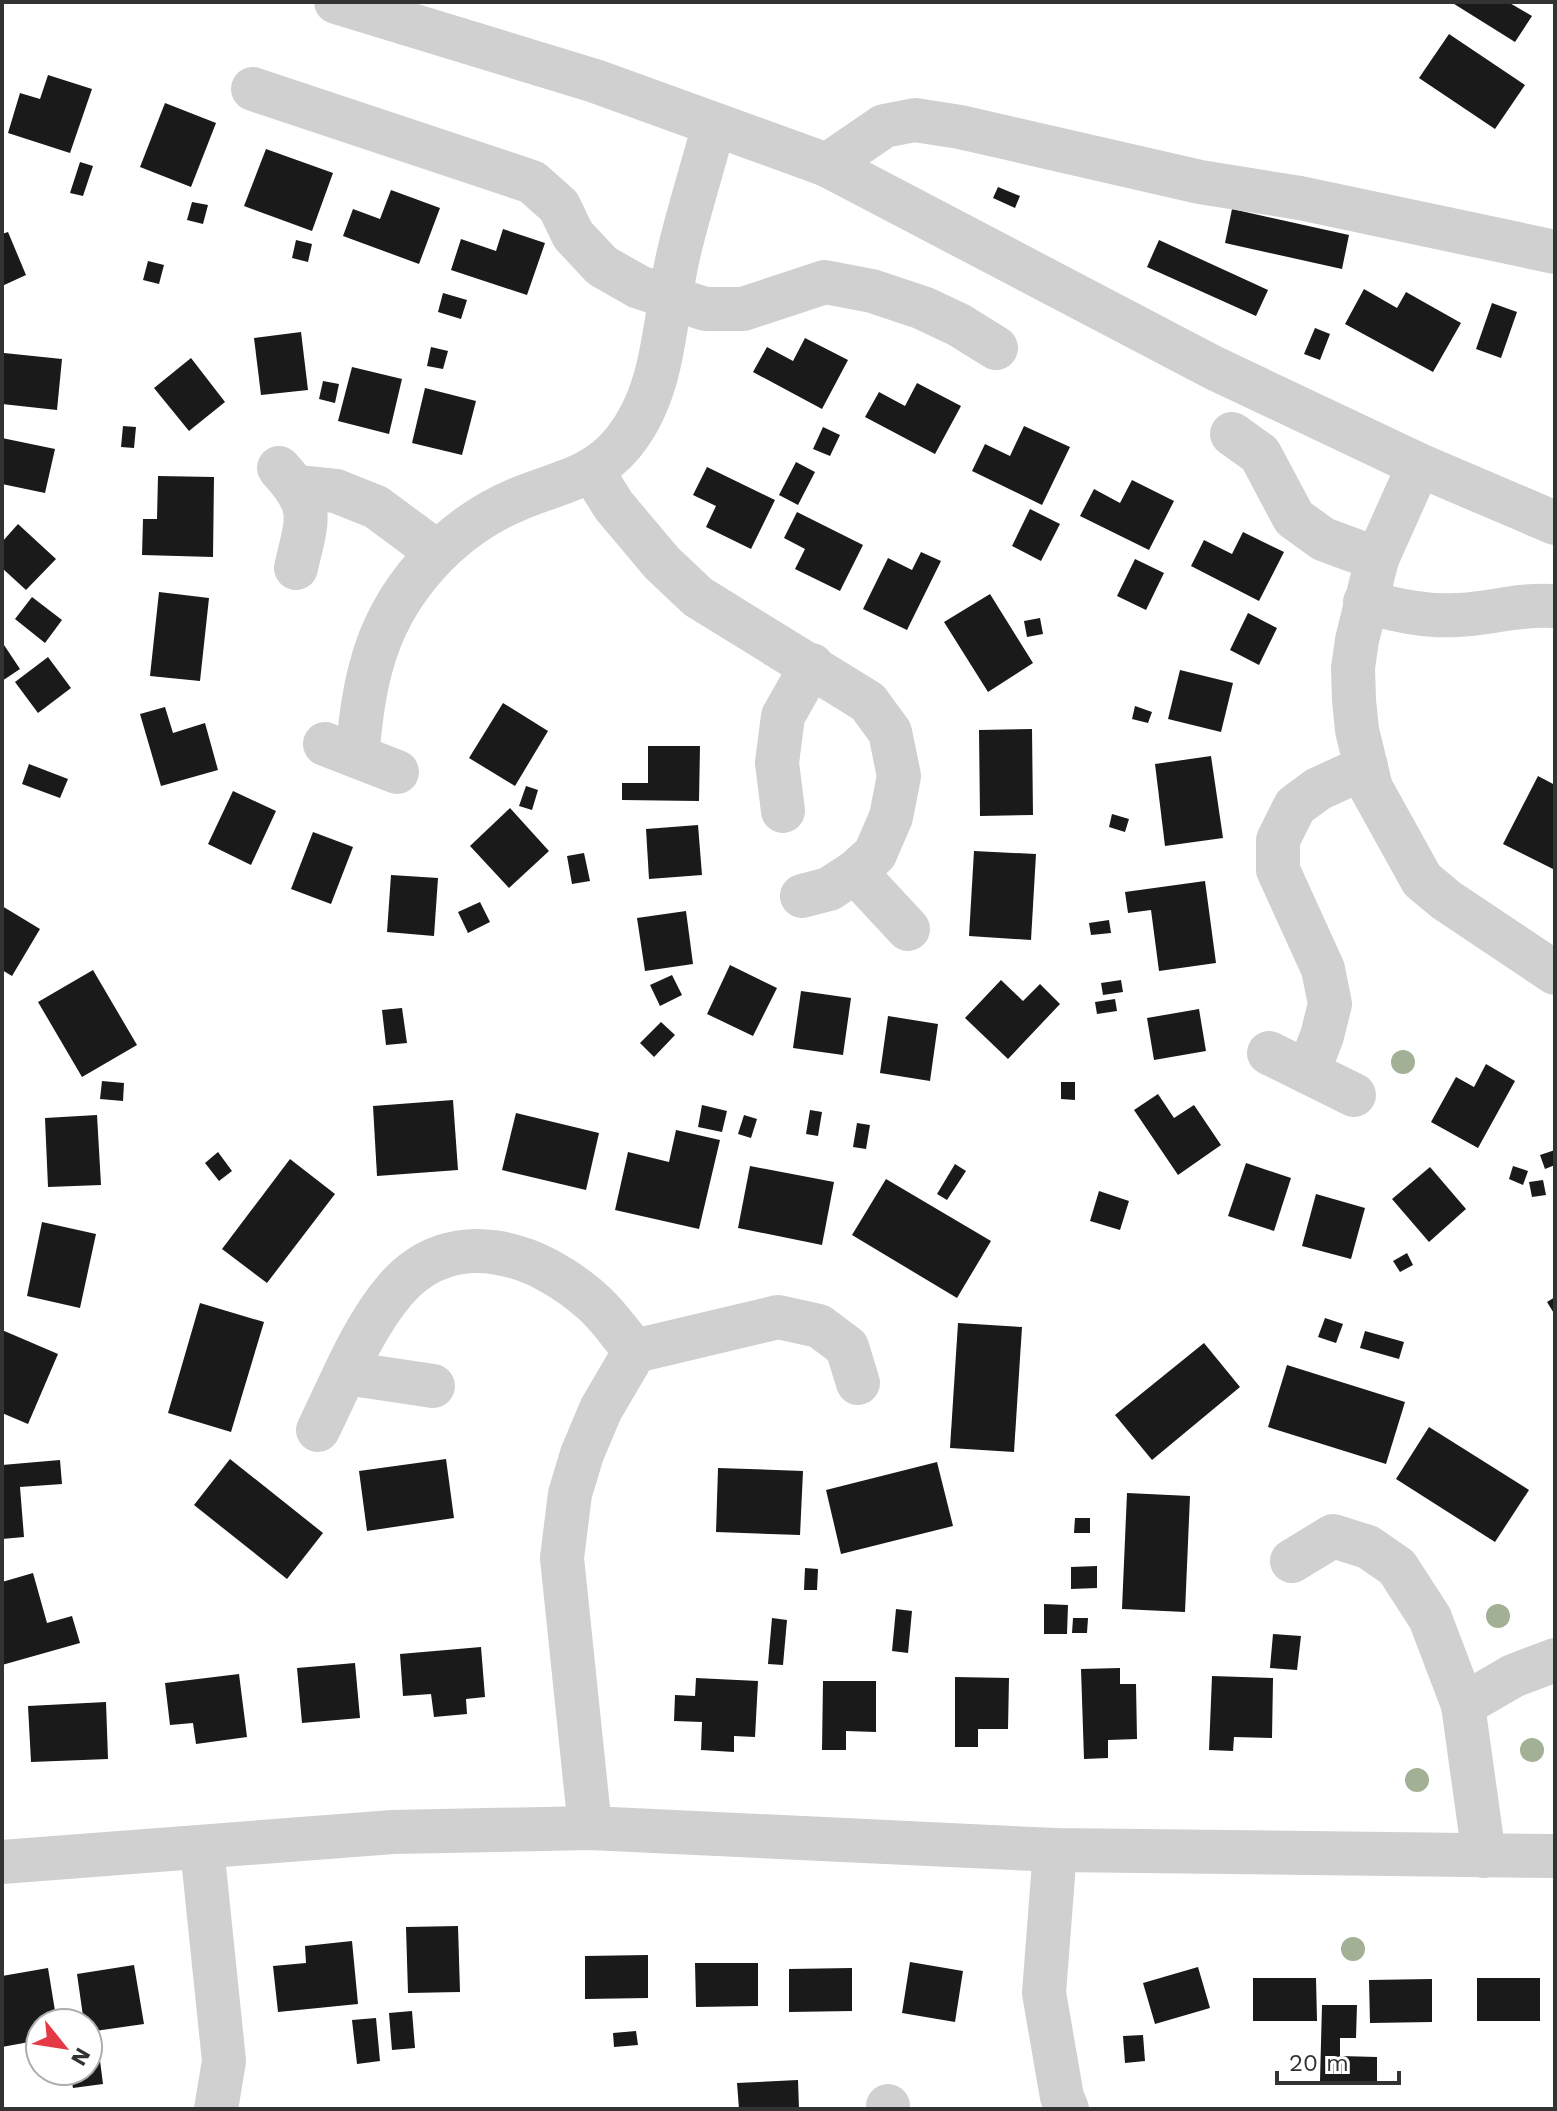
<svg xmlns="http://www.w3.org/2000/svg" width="1557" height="2111" font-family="'Work Sans',sans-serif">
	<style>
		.building { fill: #1a1a1a }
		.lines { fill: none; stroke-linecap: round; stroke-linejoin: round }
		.minor { stroke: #d0d0d0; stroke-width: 44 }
		.tree { fill: #a2b095 }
	</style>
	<rect width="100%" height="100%" fill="#fff"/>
	<g class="building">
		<path d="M1451,2H1508L1532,16L1515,42Z"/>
		<path d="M1449,34L1525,85L1495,129L1419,78Z"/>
		<path d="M48,75L92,89L70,153L8,133L20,93L40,99Z"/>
		<path d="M165,103L216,123L191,187L140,167Z"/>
		<path d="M266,149L333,173L312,231L244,206Z"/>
		<path d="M80,162L93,166L83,196L70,193Z"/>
		<path d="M998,187L1020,196L1015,208L993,198Z"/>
		<path d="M391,190L440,208L419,264L343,236L353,209L380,219Z"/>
		<path d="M192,202L208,205L203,224L187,220Z"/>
		<path d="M1232,209L1349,235L1342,269L1225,243Z"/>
		<path d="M503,229L545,243L527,295L451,270L461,239L496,251Z"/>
		<path d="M8,232L26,275L2,286V234Z"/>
		<path d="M296,240L312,244L308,262L292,258Z"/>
		<path d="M1159,240L1268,290L1256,316L1147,267Z"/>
		<path d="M148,261L164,265L159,284L143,280Z"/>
		<path d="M1364,289L1397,308L1406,292L1461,323L1433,372L1345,324Z"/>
		<path d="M443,293L467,300L461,319L438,312Z"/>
		<path d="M1492,303L1517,312L1501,358L1476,349Z"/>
		<path d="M1315,328L1330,334L1320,360L1304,354Z"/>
		<path d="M301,332L308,390L261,395L254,338Z"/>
		<path d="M805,338L848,360L822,409L753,372L767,347L793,361Z"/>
		<path d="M431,347L448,351L443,369L427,366Z"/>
		<path d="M4,353L62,359L57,410L2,404Z"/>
		<path d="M191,358L225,402L189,431L154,388Z"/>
		<path d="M352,367L402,379L389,434L338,421Z"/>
		<path d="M323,381L339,384L335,403L319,399Z"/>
		<path d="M917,383L961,406L935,454L865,417L879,392L905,406Z"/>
		<path d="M425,388L476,401L462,455L412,443Z"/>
		<path d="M123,426L136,427L134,448L121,447Z"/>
		<path d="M1024,426L1070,447L1042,505L972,471L985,444L1010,456Z"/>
		<path d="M823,427L840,435L830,456L813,449Z"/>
		<path d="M2,438L55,449L45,493L2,484Z"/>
		<path d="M796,462L815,472L798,505L779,495Z"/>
		<path d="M707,467L775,500L751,549L706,527L716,506L693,495Z"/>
		<path d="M158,476L214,477L213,557L142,555L143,519H157Z"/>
		<path d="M1132,480L1174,501L1149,550L1080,516L1094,489L1120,503Z"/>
		<path d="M1030,509L1060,524L1041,561L1012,546Z"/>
		<path d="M797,512L863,545L840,591L795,569L805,549L784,538Z"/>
		<path d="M18,524L56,559L26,590L2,568V542Z"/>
		<path d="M1243,532L1284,552L1259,601L1191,566L1204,540L1232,554Z"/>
		<path d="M921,552L941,561L907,630L863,609L888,558L912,570Z"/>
		<path d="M1135,559L1164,573L1146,610L1117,596Z"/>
		<path d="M159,592L209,598L200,681L150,676Z"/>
		<path d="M990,594L1033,663L988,692L944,622Z"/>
		<path d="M32,597L62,620L45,643L15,619Z"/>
		<path d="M1248,613L1277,628L1259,665L1230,650Z"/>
		<path d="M1040,618L1043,634L1027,637L1024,621Z"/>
		<path d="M2,642L20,669L2,681Z"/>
		<path d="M48,657L71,688L38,713L15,682Z"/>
		<path d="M1180,670L1233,683L1221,732L1168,719Z"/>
		<path d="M503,703L548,731L515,786L469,758Z"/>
		<path d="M1135,706L1152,712L1148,723L1132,719Z"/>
		<path d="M165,707L173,733L205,723L218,770L161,786L140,714Z"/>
		<path d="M1032,729L1033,815L980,816L979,730Z"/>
		<path d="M648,746H700L699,801L622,800V783H648Z"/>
		<path d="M1211,756L1223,838L1165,846L1155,764Z"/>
		<path d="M29,764L68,779L60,798L22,784Z"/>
		<path d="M1538,776L1555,785V870L1503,844Z"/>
		<path d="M526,786L538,790L532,810L519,806Z"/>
		<path d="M233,791L276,811L251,865L208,844Z"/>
		<path d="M510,808L549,851L509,888L470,846Z"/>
		<path d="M1112,814L1129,819L1125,832L1109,827Z"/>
		<path d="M698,825L702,875L649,879L646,829Z"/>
		<path d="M313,832L353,847L331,904L291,889Z"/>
		<path d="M974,851L1036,854L1031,940L969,936Z"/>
		<path d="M584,853L590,881L572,884L567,856Z"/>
		<path d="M391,875L438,878L434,936L387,932Z"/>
		<path d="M1205,881L1216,963L1159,971L1151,910L1128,913L1125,892Z"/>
		<path d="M480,902L490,922L468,933L458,912Z"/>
		<path d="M2,906L40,929L12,976L2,970Z"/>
		<path d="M686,911L693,964L645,971L637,918Z"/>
		<path d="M1109,920L1111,933L1091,935L1089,923Z"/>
		<path d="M730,965L777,988L753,1036L707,1014Z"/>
		<path d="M93,970L137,1045L82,1077L38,1002Z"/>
		<path d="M672,975L682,995L660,1006L650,985Z"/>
		<path d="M1001,980L1023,1001L1040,984L1060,1004L1008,1059L965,1018Z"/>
		<path d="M1121,980L1123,992L1103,995L1101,983Z"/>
		<path d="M801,991L851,998L843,1055L793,1048Z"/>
		<path d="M1115,999L1117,1011L1097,1014L1095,1002Z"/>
		<path d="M402,1008L407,1043L386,1045L382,1010Z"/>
		<path d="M1199,1009L1206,1051L1154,1060L1147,1018Z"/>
		<path d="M888,1016L938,1024L930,1081L880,1073Z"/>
		<path d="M661,1022L675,1035L654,1057L640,1043Z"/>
		<path d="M1486,1064L1515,1081L1478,1148L1431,1122L1456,1077L1474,1087Z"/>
		<path d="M102,1081L124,1083L123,1101L100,1099Z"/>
		<path d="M1061,1082H1075V1100L1061,1099Z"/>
		<path d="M1158,1094L1174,1118L1194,1105L1221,1145L1178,1175L1134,1110Z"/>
		<path d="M453,1100L458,1170L377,1176L373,1106Z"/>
		<path d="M702,1105L727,1111L722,1132L698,1127Z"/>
		<path d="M810,1110L822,1112L818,1136L806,1134Z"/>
		<path d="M516,1113L599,1133L586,1190L502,1170Z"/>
		<path d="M97,1115L101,1185L48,1187L45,1118Z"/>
		<path d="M744,1115L757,1119L751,1138L738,1134Z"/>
		<path d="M857,1123L870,1125L866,1149L853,1147Z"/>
		<path d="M676,1130L720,1140L699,1229L615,1210L628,1152L669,1162Z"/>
		<path d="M1555,1150V1165L1545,1169L1540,1155Z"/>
		<path d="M218,1152L232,1171L219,1181L205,1163Z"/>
		<path d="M290,1159L335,1194L267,1283L222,1249Z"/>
		<path d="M1246,1163L1291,1178L1274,1231L1228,1216Z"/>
		<path d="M955,1164L966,1171L947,1200L937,1194Z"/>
		<path d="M750,1166L834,1182L822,1245L738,1228Z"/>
		<path d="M1513,1166L1528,1171L1523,1185L1509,1179Z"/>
		<path d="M1430,1167L1466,1209L1429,1242L1392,1199Z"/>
		<path d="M886,1179L991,1241L957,1298L852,1235Z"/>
		<path d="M1543,1180L1546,1195L1532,1197L1529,1182Z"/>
		<path d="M1099,1191L1129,1201L1120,1230L1090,1221Z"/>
		<path d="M1316,1194L1365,1208L1351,1259L1302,1246Z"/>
		<path d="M42,1222L96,1234L80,1308L27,1296Z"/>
		<path d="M1407,1253L1413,1265L1400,1272L1393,1261Z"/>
		<path d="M1555,1297V1315L1547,1302Z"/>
		<path d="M200,1303L264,1322L231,1432L168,1413Z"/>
		<path d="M1325,1318L1343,1324L1336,1343L1318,1337Z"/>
		<path d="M958,1323L1022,1327L1014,1452L950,1448Z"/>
		<path d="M2,1330L58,1354L28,1424L2,1413Z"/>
		<path d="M1365,1331L1404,1342L1399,1359L1360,1348Z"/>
		<path d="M1204,1343L1240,1387L1152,1460L1115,1415Z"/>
		<path d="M1287,1365L1405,1402L1386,1464L1268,1427Z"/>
		<path d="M1429,1427L1529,1490L1495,1542L1396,1479Z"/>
		<path d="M230,1459L323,1533L287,1579L194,1505Z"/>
		<path d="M446,1459L454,1518L367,1531L359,1471Z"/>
		<path d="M60,1460L62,1484L20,1487L24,1537L2,1539V1465Z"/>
		<path d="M937,1462L953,1526L841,1554L826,1490Z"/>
		<path d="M718,1468L803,1471L800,1535L716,1532Z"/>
		<path d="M1127,1493L1190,1496L1185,1612L1122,1609Z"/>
		<path d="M1075,1518H1090V1533H1074Z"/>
		<path d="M1097,1566V1588L1071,1589V1567Z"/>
		<path d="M805,1568L818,1569L817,1590H804Z"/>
		<path d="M33,1573L47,1623L72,1616L80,1643L2,1665V1582Z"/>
		<path d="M1044,1604L1068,1605L1067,1634H1044Z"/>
		<path d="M896,1609L912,1611L908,1653L892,1651Z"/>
		<path d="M772,1618L787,1620L783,1665L768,1664Z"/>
		<path d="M1073,1618H1088L1087,1633H1072Z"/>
		<path d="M1273,1634L1301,1636L1297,1670L1270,1668Z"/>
		<path d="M481,1647L485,1697L466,1699L467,1714L434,1717L431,1694L403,1696L400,1654Z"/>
		<path d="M355,1663L360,1718L302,1723L297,1668Z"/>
		<path d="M1120,1668V1684H1136L1137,1739L1108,1740V1758L1084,1759L1081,1669Z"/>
		<path d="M239,1674L247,1737L196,1744L193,1723L170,1725L165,1683Z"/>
		<path d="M1212,1676L1273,1678L1272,1738L1234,1737L1233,1751L1209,1750Z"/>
		<path d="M955,1677L1009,1678L1008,1729H978V1747H955Z"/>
		<path d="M696,1678L758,1681L755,1737L734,1736V1752L701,1750L702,1722L674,1721L675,1695L695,1696Z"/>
		<path d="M823,1681H876V1732L846,1731V1750H822Z"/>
		<path d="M106,1702L108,1759L31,1762L28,1706Z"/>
		<path d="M458,1926L460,1992L408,1993L406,1927Z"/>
		<path d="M352,1941L358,2004L278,2012L273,1966L306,1963L305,1946Z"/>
		<path d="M648,1955V1998L585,1999V1956Z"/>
		<path d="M910,1962L963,1971L955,2022L902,2013Z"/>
		<path d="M695,1963H758V2006L696,2007Z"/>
		<path d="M134,1965L144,2024L88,2032V2023H84L77,1974Z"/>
		<path d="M1198,1967L1210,2008L1155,2024L1143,1983Z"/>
		<path d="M48,1968L57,2023H40V2040L2,2047V1976Z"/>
		<path d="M852,1968V2011L789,2012V1969Z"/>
		<path d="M1253,1978H1316L1317,2021H1253Z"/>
		<rect x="1477" y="1978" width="63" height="43"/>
		<path d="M1432,1979V2022L1370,2023L1369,1980Z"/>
		<path d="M1322,2005H1357L1356,2038H1340V2056L1377,2057V2082L1320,2081Z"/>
		<path d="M412,2011L415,2048L392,2050L389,2013Z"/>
		<path d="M376,2018L380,2061L357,2064L352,2020Z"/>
		<path d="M636,2031L638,2045L614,2047L613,2033Z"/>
		<path d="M1143,2035L1145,2061L1125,2063L1123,2036Z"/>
		<path d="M98,2045L103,2084L73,2088L70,2071H88V2046Z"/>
		<path d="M798,2080L799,2109H739L737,2083Z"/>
	</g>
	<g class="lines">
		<g class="minor">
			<path d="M336,2L595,81L827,165L1214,368L1419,465L1555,523"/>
			<path d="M253,89L532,182L559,206L573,235L602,266L639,287L705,309H743L825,282L872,291L923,308L959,325L996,348"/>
			<path d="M827,165L884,126L915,120L960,127L1200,182L1300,198L1555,252"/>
			<path d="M1232,434L1260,454L1294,518L1323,539L1377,559"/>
			<path d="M1419,465L1377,559L1357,640L1353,668L1354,700L1357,730L1371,788L1422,880L1446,900L1555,973"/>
			<path d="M279,468C316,508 307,519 296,568"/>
			<path d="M592,471L614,506L662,563L698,597L868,702L890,732L899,776L891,817L875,854L855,872L829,889L802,896"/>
			<path d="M297,487L336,491L376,507L437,552"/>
			<path d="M1365,602C1396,610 1425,617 1457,615C1490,614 1517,604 1551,606"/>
			<path d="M325,744L397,772"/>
			<path d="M357,756C360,726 363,696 371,667C391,590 450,526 523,497C561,482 595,477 623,443C668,388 663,314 680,248C690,207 703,166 714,125"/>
			<path d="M783,811L777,763L783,716L812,665"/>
			<path d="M855,872L908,929"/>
			<path d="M1269,1053L1354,1095"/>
			<path d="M1308,1072L1322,1036L1330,1004L1323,969L1278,870V840L1295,806L1318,789L1366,767"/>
			<path d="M635,1351L778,1317L819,1326L847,1347L858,1383"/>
			<path d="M346,1373L433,1386"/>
			<path d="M318,1430C341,1384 361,1330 395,1290C452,1223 539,1252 595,1304C610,1318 622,1336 635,1351L601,1409L582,1454L570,1494L562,1558L590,1828"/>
			<path d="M1292,1561L1333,1536L1368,1547L1397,1567L1430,1618L1463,1705"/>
			<path d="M202,1848L224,2061L216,2109"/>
			<path d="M1055,1850L1044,1993L1062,2097L1067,2109"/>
			<path d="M1484,1856L1463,1705L1513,1676L1555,1660"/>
			<path d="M2,1862L393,1832L590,1828L1055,1850L1555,1856"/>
			<path d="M888,2109V2106"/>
		</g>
	</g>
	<g class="tree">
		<circle cx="1403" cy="1062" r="12"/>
		<circle cx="1498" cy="1616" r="12"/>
		<circle cx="1532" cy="1750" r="12"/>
		<circle cx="1417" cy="1780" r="12"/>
		<circle cx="1353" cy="1949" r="12"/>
	</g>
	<rect width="1557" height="2111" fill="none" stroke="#333333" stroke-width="8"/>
	<g transform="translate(64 2047) rotate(120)"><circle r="38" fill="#ffffff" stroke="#adadad" stroke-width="2"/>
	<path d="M0-6L14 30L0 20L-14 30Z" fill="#e63946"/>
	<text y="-12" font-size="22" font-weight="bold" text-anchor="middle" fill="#333333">N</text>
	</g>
	<path d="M1277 2071v12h122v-12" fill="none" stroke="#333333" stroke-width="4"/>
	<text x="1289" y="2071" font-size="24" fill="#333333" stroke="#ffffff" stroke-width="6" paint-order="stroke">20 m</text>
</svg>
